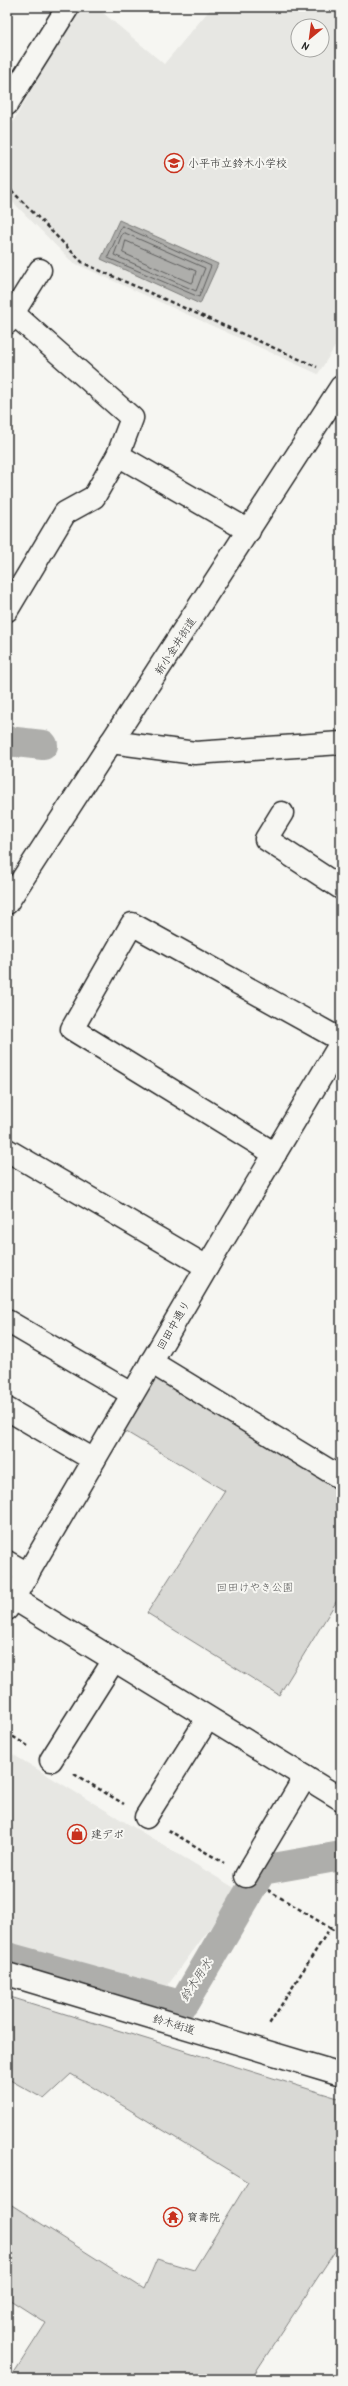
<svg xmlns="http://www.w3.org/2000/svg" width="348" height="2386" font-family="'Patrick Hand','Klee One',sans-serif">
	<style>
		.built { fill: #e7e7e3; fill-rule: evenodd }
		.green { fill: #d9d9d5; stroke: #828280 }
		.water { fill: #aeaeab; stroke: #7a7a78 }
		.lines { fill: none; stroke-linecap: round; stroke-linejoin: round }
		.shore { stroke: #5f5f5e; stroke-width: 1 }
		.canal { stroke: #aeaeab; stroke-width: 30 }
		.minor-casing { stroke: #2b2b2b; stroke-width: 25 }
		.major-casing { stroke: #2b2b2b; stroke-width: 25 }
		.path { stroke: #2b2b2b; stroke-width: 2.5; stroke-dasharray: 4 3; stroke-linecap: butt }
		.minor { stroke: #f6f6f2; stroke-width: 22 }
		.major { stroke: #f6f6f2; stroke-width: 22 }
		.labels { text-anchor: middle; stroke-width: 4; stroke-linejoin: round; paint-order: stroke }
		.poi-label { font-size: 11px; fill: #2b2b2b; stroke: #f6f6f2; text-anchor: start }
		.street-label { font-size: 11px; fill: #2b2b2b; stroke: #f6f6f2 }
		.park-label { font-size: 11px; fill: #565656; stroke: #f6f6f2 }
		.water-label { font-size: 12px; font-style: italic; fill: #525251; stroke: #f6f6f2 }
	</style>
	<rect width="100%" height="100%" fill="#f6f6f2"/>
	<filter id="ink" filterUnits="userSpaceOnUse"><feTurbulence type="fractalNoise" baseFrequency=".025" numOctaves="2"/><feDisplacementMap in="SourceGraphic" scale="8" xChannelSelector="R" yChannelSelector="G"/><feConvolveMatrix kernelMatrix="1 2 1 2 8 2 1 2 1" color-interpolation-filters="sRGB"/></filter>
	<g filter="url(#ink)">
		<g class="built">
			<path d="M84,7H96L164,64L212,7H341V337L318,374L72,262L7,196V129H9L72,19ZM298,26H322V50H298Z"/>
			<path d="M7,1751L238,1890L162,1993L7,1948Z"/>
		</g>
		<g class="green">
			<path d="M158,1377L341,1484V1594L279,1695L147,1613L225,1491L123,1430L149,1383Z"/>
			<path d="M7,1996L341,2099V2242L251,2379H10L46,2323L7,2298V2202L144,2289L157,2259L194,2270L248,2182L71,2074L44,2099L10,2080L7,2086Z"/>
		</g>
		<path class="water" d="M119,220L218,264L200,304L101,259Z"/>
		<g class="lines">
			<g class="shore">
				<path d="M122,226L211,266L199,297L108,258Z"/>
				<path d="M125,233L205,268L196,291L114,255L122,234Z"/>
				<path d="M126,241L196,271L193,282L191,283L123,253Z"/>
			</g>
			<g class="canal">
				<path d="M7,741L43,745"/>
				<path d="M7,1957L180,2005L184,2003L262,1870L341,1856"/>
			</g>
			<defs>
				<g id="minor">
					<path d="M7,104L68,7"/>
					<path d="M7,323L40,270"/>
					<path d="M118,455L249,531"/>
					<path d="M7,610L65,513L94,497L118,455L132,418L13,313"/>
					<path d="M111,742L195,753L341,743"/>
					<path d="M282,813L266,839L341,888"/>
					<path d="M7,1150L207,1267"/>
					<path d="M275,1154L72,1029L132,924L341,1040"/>
					<path d="M7,1321L132,1394"/>
					<path d="M151,1362L341,1478"/>
					<path d="M7,1409L94,1460"/>
					<path d="M7,1562L28,1574"/>
					<path d="M13,1598L341,1799"/>
					<path d="M7,1609L207,1267L341,1043"/>
					<path d="M51,1760L114,1660"/>
					<path d="M146,1817L208,1718"/>
					<path d="M246,1876L305,1777"/>
				</g>
				<g id="major">
					<path d="M7,903L341,387"/>
					<path d="M7,1974L341,2074"/>
				</g>
			</defs>
			<use href="#minor" class="minor-casing"/>
			<use href="#major" class="major-casing"/>
			<g class="path">
				<path d="M7,189L8,187L83,263L317,367"/>
				<path d="M7,1733L28,1746"/>
				<path d="M74,1774L124,1804"/>
				<path d="M168,1830L224,1863"/>
				<path d="M268,1890L330,1928L268,2026"/>
				<path d="M330,1928L341,1935"/>
			</g>
			<use href="#minor" class="minor"/>
			<use href="#major" class="major"/>
		</g>
	</g>
	<defs>
		<symbol id="school-ring" viewBox="-11 -11 22 22"><circle r="9.5" fill="#f6f6f2" stroke="#c8321e" stroke-width="1.5"/><path d="M0-5L7-2L0 1L-7-2ZM-4 1L0 2.5L4 1V4Q0 6-4 4Z" fill="#c8321e"/></symbol>
		<symbol id="shop-ring" viewBox="-11 -11 22 22"><circle r="9.5" fill="#f6f6f2" stroke="#c8321e" stroke-width="1.5"/><path d="M-5-2.5h2.3a2.7 3.5 0 0 1 5.4 0H5L5.5 6h-11ZM-1.5-2.5h3a1.5 2.3 0 0 0-3 0Z" fill="#c8321e"/></symbol>
		<symbol id="temple-ring" viewBox="-11 -11 22 22"><circle r="9.5" fill="#f6f6f2" stroke="#c8321e" stroke-width="1.5"/><path d="M0-6L5-2H3V0L6.5 2.5H4V6H1.5V3h-3V6H-4V2.5H-6.5L-3 0V-2H-5Z" fill="#c8321e"/></symbol>
	</defs>
	<g fill-rule="evenodd">
		<use href="#school-ring" x="163" y="152" width="22" height="22"/>
		<use href="#shop-ring" x="66" y="1823" width="22" height="22"/>
		<use href="#temple-ring" x="162" y="2206" width="22" height="22"/>
	</g>
	<g class="labels">
		<g class="poi-label">
			<text x="188" y="167">小平市立鈴木小学校</text>
			<text x="91" y="1838">建デポ</text>
			<text x="187" y="2221">寶壽院</text>
		</g>
		<g class="street-label">
			<text transform="translate(175 646) rotate(-57)" y="4">新小金井街道</text>
			<text transform="translate(173 1325) rotate(-60)" y="4">回田中通り</text>
			<text transform="translate(174 2024) rotate(17)" y="4">鈴木街道</text>
		</g>
		<g class="park-label">
			<text x="255" y="1591">回田けやき公園</text>
		</g>
		<g class="water-label">
			<text transform="translate(196 1980) rotate(-57)" y="4">鈴木用水</text>
		</g>
	</g>
	<rect width="348" height="2386" fill="none" stroke="#f6f6f2" stroke-width="24"/>
	<rect x="12" y="12" width="324" height="2362" fill="none" stroke="#2b2b2b" stroke-width="1.5" filter="url(#ink)"/>
	<g transform="translate(310 38) rotate(209)"><circle r="19" fill="#f6f6f2" stroke="#a5a5a2"/>
	<path d="M0-3L7 15L0 10L-7 15Z" fill="#c8321e"/>
	<text y="-6" font-size="11" font-weight="bold" text-anchor="middle" fill="#2b2b2b">N</text>
	</g>
</svg>
